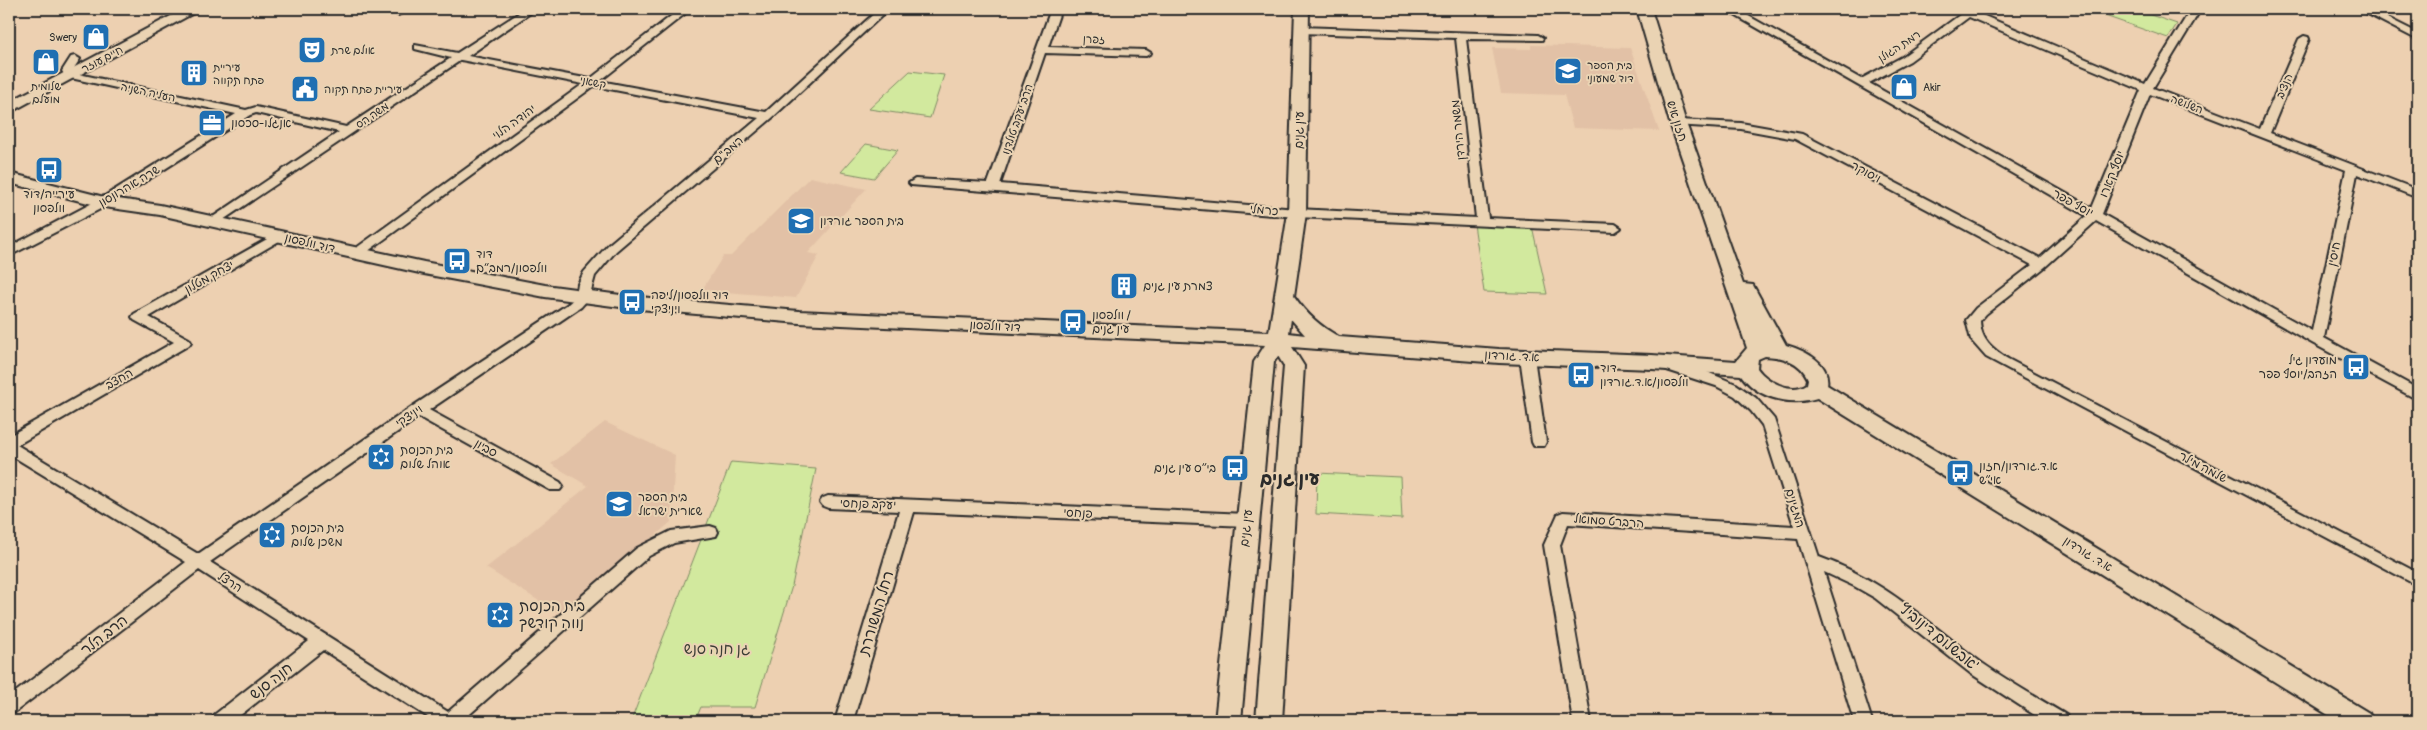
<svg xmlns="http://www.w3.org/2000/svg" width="2427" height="730" font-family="Pangolin,'Playpen Sans Hebrew',sans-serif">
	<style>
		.built { fill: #e2c1a6 }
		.green { fill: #d2e99e; stroke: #7e8a64 }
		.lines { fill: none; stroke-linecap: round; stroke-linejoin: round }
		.street-casing { stroke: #2b2b2b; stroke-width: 4 }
		.secondary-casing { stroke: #2b2b2b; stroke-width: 4 }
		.street { fill: #ead3b3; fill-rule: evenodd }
		.secondary { fill: #ead3b3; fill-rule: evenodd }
		.labels { text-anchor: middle; stroke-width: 4; stroke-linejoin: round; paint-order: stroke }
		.far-poi-label { font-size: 11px; fill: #2b2b2b; stroke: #ead3b3; text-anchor: start }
		.far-street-label { font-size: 11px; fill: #2b2b2b; stroke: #ead3b3 }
		.street-label { font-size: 12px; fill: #2b2b2b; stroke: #ead3b3 }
		.poi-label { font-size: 12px; fill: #2b2b2b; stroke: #ead3b3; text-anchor: start }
		.near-poi-label { font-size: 15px; fill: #2b2b2b; stroke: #ead3b3; text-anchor: start }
		.near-street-label { font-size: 15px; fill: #2b2b2b; stroke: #ead3b3 }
		.near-park-label { font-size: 15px; fill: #3c3e36; stroke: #ead3b3 }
		.district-label { font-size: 18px; font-weight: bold; fill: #2b2b2b; stroke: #ead3b3 }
	</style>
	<rect width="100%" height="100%" fill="#edd0b1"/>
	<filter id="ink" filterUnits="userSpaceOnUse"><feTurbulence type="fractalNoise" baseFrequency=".02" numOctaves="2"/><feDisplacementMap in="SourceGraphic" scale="10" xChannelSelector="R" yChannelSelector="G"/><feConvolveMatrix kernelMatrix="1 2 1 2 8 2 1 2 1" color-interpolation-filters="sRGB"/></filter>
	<g filter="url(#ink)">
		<g class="built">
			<path d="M1531,45L1630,48L1659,131L1573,128L1564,95L1501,93L1492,48L1531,49Z"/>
			<path d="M810,177L866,189L808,253L819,255L796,298L702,290L723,256H731Z"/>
			<path d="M605,422L675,455L671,522L562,615L486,568L588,486L551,464Z"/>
		</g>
		<g class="green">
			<path d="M2085,9H2133L2177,24L2168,38Z"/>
			<path d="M910,71L944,75L930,118L869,109Z"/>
			<path d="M866,144L898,150L874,178L841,172Z"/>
			<path d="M1474,224L1532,226L1547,294L1484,292Z"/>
			<path d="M731,462L816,469L792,586L755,707H701L695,721H631Z"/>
			<path d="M1317,473L1400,477L1402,519L1316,514Z"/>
		</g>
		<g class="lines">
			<defs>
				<g id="street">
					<path d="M397,9H409L398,15L393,12Z"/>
					<path d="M525,9H536L468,56L590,79L680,9H691L600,81L766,112L879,9H889L772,118L616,251L595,276L589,298L581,307L429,410L560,482L563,486L560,490H550L419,417L210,562L448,712L637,548L671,531L710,526L716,528L718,532L716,536L674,543L649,556L462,721H434L323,650L233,721H211L214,715L309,641L199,570L15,712L9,715V697L186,562L9,454V436L174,342L134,320L132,317L134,314L276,234H284L286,237L149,317L189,339L191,342L189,345L17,445L198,554L413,406L568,304L576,297L578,284L584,272L608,245L759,118L594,86L360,257H352L350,254L352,251L583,84L461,60L217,224L213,225L207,221L339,132L256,113L250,115L108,205L9,256V247L100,199L236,114L66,77L62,71L71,57L75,56L80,59L72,71L74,73L246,110L256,107L346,127L451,58L415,49V45L457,53Z"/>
					<path d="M1051,9H1061L1048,47L1146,50L1151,53L1146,56L1045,53L1000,184L1297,209L1476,218L1456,38L1300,33L1295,30L1300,27L1538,35L1543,38L1542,40L1466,39L1488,218L1615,224L1621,228L1615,232L1297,217L911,185L909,183L915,179L988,183Z"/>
					<path d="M1724,9H1736L1861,79L1902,57L1961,14L1953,9H1978L1975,12L2145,84L2191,9H2201L2153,88L2260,129L2299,39L2304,36L2308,37L2309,39L2270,133L2418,190V198L2357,174L2324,338L2418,389V400L2312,343L2096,221L2045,267L1986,314L1980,321C1981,340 1992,349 2008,359L2418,573V586L1986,357L1971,340L1966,320L1976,308L2032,265L1795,139L1741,129L1674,125L1672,123L1678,120L1741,123L1802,134L2040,258L2087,216ZM1969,17L2141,90L2092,208L1869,83L1910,61ZM2150,94L2346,170L2312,331L2102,214Z"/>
					<path d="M2358,9H2370L2418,33V40Z"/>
					<path d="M1527,352L1534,357L1546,442L1544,446H1534L1532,442L1520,357Z"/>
					<path d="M1672,362L1707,372L1736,384L1756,398L1774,419L1819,557C1887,581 1926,622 1982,663C2009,682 2038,698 2066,715L2069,721H2045L2033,714L1970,673L1875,598L1854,586L1824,572L1872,721H1854L1798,539L1568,524L1560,545L1591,721H1573L1544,545L1558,514L1563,512L1794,526L1762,425L1751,411L1735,396L1716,386L1667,370L1665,367Z"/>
					<path d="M828,496L1247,514L1252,516L1255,520L1252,524L1247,526L914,512L853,721H835L899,511L828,508L823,506L820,502L823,498Z"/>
				</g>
				<g id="secondary">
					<path d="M184,9H201L9,113V102Z"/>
					<path d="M1295,9H1309L1306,213L1294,296C1307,315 1320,326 1339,337L1499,349L1652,355L1736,361L1747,348L1670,123L1637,9H1651L1686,123L1743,284L1753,285L1786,345C1803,350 1831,362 1827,385L2369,713L2373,721H2338L1817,398C1790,406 1758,399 1741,375L1652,369L1499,363L1292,347L1304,366L1282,721H1256L1284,366L1278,356L1274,362L1241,721H1215L1254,362L1265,345L799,323L628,308L545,297L424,274L160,215L104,207L9,183V173L104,197L160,205L424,262L545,285L628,296L799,311L1269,332L1288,213ZM1291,319L1305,335L1289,333ZM1765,356C1783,357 1800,361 1808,379L1807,384C1791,395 1766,381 1757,368L1758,359Z"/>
				</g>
			</defs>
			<use href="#street" class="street-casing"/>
			<use href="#secondary" class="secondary-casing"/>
			<use href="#street" class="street"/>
			<use href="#secondary" class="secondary"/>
		</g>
	</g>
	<defs>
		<symbol id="shop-square" viewBox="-11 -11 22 22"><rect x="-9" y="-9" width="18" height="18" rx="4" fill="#1f6fb2" stroke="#ead3b3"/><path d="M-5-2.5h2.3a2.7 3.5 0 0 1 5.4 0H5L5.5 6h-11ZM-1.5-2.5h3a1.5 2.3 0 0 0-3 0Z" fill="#fff"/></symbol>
		<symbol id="theatre-square" viewBox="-11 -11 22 22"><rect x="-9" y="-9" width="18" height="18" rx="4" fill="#1f6fb2" stroke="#ead3b3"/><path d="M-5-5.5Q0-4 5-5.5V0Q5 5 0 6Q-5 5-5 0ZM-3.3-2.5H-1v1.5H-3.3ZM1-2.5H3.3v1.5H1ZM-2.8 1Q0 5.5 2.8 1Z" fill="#fff"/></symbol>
		<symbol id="school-square" viewBox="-11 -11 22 22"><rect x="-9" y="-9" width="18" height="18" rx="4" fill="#1f6fb2" stroke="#ead3b3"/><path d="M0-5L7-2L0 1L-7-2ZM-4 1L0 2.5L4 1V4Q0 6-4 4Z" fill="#fff"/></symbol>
		<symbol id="building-square" viewBox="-11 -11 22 22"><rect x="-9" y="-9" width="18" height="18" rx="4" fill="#1f6fb2" stroke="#ead3b3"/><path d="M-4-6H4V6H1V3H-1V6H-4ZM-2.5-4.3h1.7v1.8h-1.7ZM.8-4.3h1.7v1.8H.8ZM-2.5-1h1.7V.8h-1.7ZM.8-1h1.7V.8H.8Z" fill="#fff"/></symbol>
		<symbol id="civic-square" viewBox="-11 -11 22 22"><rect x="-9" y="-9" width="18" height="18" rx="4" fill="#1f6fb2" stroke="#ead3b3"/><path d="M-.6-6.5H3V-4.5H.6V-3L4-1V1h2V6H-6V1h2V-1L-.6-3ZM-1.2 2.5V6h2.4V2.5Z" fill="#fff"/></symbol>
		<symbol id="office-square" viewBox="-11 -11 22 22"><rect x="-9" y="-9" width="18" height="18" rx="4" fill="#1f6fb2" stroke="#ead3b3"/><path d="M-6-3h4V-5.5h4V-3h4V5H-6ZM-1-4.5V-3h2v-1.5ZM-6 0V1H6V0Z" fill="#fff"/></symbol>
		<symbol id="bus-square" viewBox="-11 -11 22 22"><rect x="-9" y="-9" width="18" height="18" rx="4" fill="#1f6fb2" stroke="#ead3b3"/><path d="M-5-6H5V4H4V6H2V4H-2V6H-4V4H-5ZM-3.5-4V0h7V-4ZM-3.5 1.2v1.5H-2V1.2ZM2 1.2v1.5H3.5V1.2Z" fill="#fff"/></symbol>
		<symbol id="synagogue-square" viewBox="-11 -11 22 22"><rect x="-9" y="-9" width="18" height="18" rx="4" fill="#1f6fb2" stroke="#ead3b3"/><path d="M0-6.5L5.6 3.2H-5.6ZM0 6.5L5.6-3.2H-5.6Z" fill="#fff"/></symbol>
	</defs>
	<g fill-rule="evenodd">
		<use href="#shop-square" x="80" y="21" width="32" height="32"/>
		<use href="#theatre-square" x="296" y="34" width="32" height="32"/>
		<use href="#shop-square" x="30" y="46" width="32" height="32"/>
		<use href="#school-square" x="1552" y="55" width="32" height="32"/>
		<use href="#building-square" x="178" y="57" width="32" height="32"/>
		<use href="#shop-square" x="1888" y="71" width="32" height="32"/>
		<use href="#civic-square" x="289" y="73" width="32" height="32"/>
		<use href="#office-square" x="196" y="107" width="32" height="32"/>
		<use href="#bus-square" x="33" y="154" width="32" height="32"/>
		<use href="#school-square" x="785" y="205" width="32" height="32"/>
		<use href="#bus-square" x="441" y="245" width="32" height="32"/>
		<use href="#building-square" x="1108" y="270" width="32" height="32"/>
		<use href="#bus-square" x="616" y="286" width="32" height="32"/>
		<use href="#bus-square" x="1057" y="306" width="32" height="32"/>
		<use href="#bus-square" x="2340" y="351" width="32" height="32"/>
		<use href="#bus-square" x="1565" y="359" width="32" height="32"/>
		<use href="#synagogue-square" x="365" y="441" width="32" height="32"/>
		<use href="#bus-square" x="1219" y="452" width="32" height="32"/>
		<use href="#bus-square" x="1944" y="457" width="32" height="32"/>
		<use href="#school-square" x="603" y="488" width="32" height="32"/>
		<use href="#synagogue-square" x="256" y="519" width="32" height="32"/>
		<use href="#synagogue-square" x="484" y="599" width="32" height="32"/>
	</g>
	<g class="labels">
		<g class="far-poi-label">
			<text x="77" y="41" text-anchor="end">Swery</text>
			<text x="331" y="54">אולם שרת</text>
			<text x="1587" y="69">בית הספר<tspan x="1587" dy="13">דוד שמעוני</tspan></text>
			<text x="213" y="71">עיריית<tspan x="213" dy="13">פתח תקווה</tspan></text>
			<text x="46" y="90" text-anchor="middle">שלומית<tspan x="46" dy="13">מועלם</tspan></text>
			<text x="1923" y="91">Akir</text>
			<text x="324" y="93">עיריית פתח תקוה</text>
		</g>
		<g class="far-street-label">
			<text transform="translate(1094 39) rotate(2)" y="4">זפרן</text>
			<text transform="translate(1899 46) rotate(-33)" y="4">רמת הגולן</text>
			<text transform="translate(102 59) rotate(-28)" y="4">חיים עוזר</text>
			<text transform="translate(593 82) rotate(11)" y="4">קשאני</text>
			<text transform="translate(2284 86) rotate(-67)" y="4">הנציב</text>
			<text transform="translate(148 92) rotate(12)" y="4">העליה השניה</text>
			<text transform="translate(2187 104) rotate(21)" y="4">השלושה</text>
			<text transform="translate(372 115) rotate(-34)" y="4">משה הס</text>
			<text transform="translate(1017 119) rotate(-71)" y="4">הרב יעקב טולדנו</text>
		</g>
		<g class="street-label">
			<text transform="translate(1677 121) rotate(72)" y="4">חזון איש</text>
			<text transform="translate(514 122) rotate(-36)" y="4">יהודה הלוי</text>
			<text transform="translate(1299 130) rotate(-89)" y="4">עין גנים</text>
			<text transform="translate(1458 130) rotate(-96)" y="4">משמר הירדן</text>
			<text transform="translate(728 150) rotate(-40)" y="4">רמב"ם</text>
			<text transform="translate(1866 172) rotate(28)" y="4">ויסוקר</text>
			<text transform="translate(2112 174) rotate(-68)" y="4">יוסף קארו</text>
			<text transform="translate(129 186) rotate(-31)" y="4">שרה אהרונסון</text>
			<text transform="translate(2073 203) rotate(29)" y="4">יוסף פפר</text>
			<text transform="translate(1264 210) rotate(5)" y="4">כרמלי</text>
			<text transform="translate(310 243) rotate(13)" y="4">דוד וולפסון</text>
			<text transform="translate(2334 254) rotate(-78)" y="4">חיסין</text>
			<text transform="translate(209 277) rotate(-29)" y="4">יצחק מטלון</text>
			<text transform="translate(995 326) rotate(3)" y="4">דוד וולפסון</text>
			<text transform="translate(1512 356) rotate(3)" y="4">א.ד. גורדון</text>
			<text transform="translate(119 379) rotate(-30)" y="4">החצב</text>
			<text transform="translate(409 416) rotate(-34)" y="4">ויניצקי</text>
			<text transform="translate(486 448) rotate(29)" y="4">סביון</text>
			<text transform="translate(2203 467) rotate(28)" y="4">שלמה מילר</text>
			<text transform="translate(868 504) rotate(2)" y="4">יעקב פנחסי</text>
			<text transform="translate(1795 508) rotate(73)" y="4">המגינים</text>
			<text transform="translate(1078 513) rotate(3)" y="4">פנחסי</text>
			<text transform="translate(1609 521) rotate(4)" y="4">הרברט סמואל</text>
			<text transform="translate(1246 528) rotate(-84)" y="4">עין גנים</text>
			<text transform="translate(2088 554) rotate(32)" y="4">א.ד. גורדון</text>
			<text transform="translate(230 582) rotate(33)" y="4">הרצל</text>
		</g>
		<g class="poi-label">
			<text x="231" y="127">אנגלו-סכסון</text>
			<text x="49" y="198" text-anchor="middle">עירייה/דוד<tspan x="49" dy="14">וולפסון</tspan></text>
			<text x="820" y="225">בית הספר גורדון</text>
			<text x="476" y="258">דוד<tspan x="476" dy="14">וולפסון/רמב״ם</tspan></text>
			<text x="1143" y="290">צמרת עין גנים</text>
			<text x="651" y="299">דוד וולפסון/ליפה<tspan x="651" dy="14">ויניצקי</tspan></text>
			<text x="1092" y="319">וולפסון /<tspan x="1092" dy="14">עין גנים</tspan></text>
			<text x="2337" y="364" text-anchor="end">מועדון גיל<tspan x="2337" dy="14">הזהב/יוסף פפר</tspan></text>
			<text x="1600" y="372">דוד<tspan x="1600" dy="14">וולפסון/א.ד.גורדון</tspan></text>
			<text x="400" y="454">בית הכנסת<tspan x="400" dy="14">אוהל שלום</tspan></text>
			<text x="1979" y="470">א.ד.גורדון/חזון<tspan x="1979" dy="14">אי״ש</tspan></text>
			<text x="1216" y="472" text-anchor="end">בי״ס עין גנים</text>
			<text x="638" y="501">בית הספר<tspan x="638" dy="14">שארית ישראל</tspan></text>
			<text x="291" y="532">בית הכנסת<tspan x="291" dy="14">משכן שלום</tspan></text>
		</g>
		<g class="near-poi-label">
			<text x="519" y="611">בית הכנסת<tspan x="519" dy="17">נווה קודשך</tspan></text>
		</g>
		<g class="near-street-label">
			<text transform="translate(876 613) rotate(-73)" y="5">רחל המשוררת</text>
			<text transform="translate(104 635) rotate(-38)" y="5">הרב הלר</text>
			<text transform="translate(1939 637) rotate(39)" y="5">אבשלום דינוביץ'</text>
			<text transform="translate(271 681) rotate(-38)" y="5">חנה סנש</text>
		</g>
		<g class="near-park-label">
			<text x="717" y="654">גן חנה סנש</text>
		</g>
		<g class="district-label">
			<text x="1290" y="485">עין גנים</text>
		</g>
	</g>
	<rect width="2427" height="730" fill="none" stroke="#ead3b3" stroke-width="30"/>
	<rect x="15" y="15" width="2397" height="700" fill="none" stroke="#2b2b2b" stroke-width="2" filter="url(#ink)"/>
</svg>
